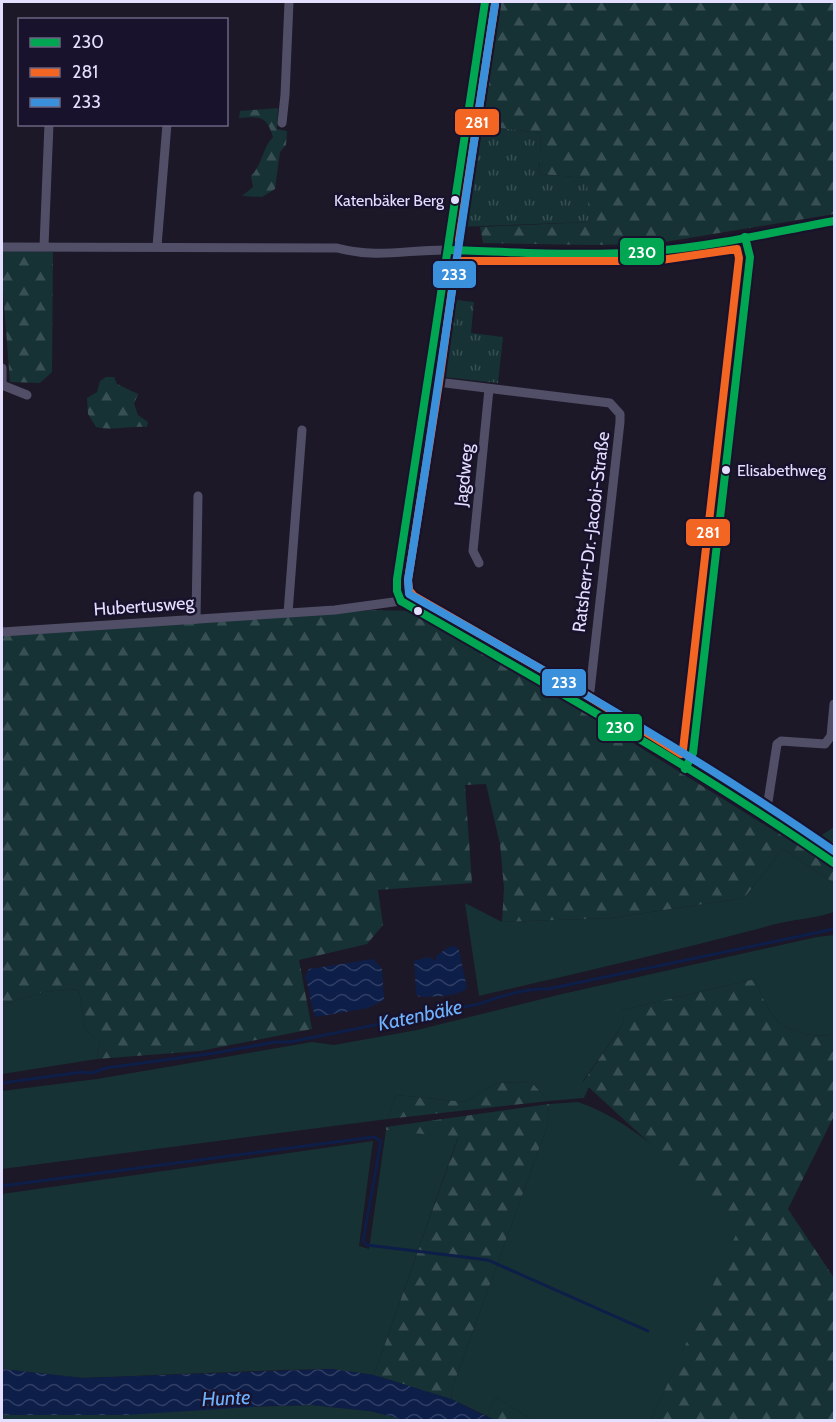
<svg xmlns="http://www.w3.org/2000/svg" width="836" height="1422" font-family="Cabin,sans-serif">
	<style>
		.green { fill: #163235 }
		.forest { fill: url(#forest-firs) }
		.park { fill: url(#park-tufts) }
		.water { fill: url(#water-waves) }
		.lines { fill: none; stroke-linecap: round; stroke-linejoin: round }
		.stream { stroke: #0d1e49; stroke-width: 3 }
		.street { stroke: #514e67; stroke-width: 9 }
		.bus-1-casing { stroke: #19122d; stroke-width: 12 }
		.bus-2-casing { stroke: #19122d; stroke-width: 12 }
		.bus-3-casing { stroke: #19122d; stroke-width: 12 }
		.bus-1 { stroke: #00a651; stroke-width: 8 }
		.bus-2 { stroke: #f26522; stroke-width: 8 }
		.bus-3 { stroke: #3a90db; stroke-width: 8 }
		.bus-dot { fill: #e5dfff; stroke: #19122d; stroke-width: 2 }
		.labels { text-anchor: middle; stroke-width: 5; stroke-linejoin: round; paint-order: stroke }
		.bus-label { font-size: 16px; fill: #e5dfff; stroke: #19122d; text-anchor: end }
		.street-label { font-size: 18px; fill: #e5dfff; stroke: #19122d }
		.water-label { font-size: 20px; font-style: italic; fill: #6eb1fd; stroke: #19122d }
		.line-badge { stroke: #19122d; stroke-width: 2 }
		.badge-label { font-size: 16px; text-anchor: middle; font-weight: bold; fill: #fff }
	</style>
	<defs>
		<pattern id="forest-firs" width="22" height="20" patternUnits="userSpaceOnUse" patternTransform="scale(1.5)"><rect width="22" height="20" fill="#163235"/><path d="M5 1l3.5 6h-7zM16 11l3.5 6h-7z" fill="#384f53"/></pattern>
		<pattern id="park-tufts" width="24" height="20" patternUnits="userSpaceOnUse" patternTransform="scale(1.5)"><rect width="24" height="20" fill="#163235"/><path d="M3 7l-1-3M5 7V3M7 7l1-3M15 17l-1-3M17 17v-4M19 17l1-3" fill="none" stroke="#384f53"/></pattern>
		<pattern id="water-waves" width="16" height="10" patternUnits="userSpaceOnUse" patternTransform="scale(1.5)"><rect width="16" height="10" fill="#0d1e49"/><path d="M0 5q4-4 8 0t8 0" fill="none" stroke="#303e64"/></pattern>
	</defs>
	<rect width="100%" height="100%" fill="#1c1827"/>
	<g class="green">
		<path d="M783,849L834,883V912C814,919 793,919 772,925C675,951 577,973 479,996L465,903L502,922L611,918L744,898Z"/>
		<path d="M834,935V1034C816,1039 786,1032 774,1017C765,1006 760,991 755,979L622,1010L624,1023L583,1081L589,1087L584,1098L549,1101L531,1082L497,1083L465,1102L396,1095L388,1119L2,1169V1091L97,1079L312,1042L334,1045L417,1030L562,994L817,937Z"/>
		<path d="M79,989L85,1029L100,1042L97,1059L2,1074V1005L43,992Z"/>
		<path d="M578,1102C642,1124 691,1181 741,1226L651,1420H532L496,1397L487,1416L451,1399L453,1386L547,1127L549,1104Z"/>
		<path d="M386,1130L458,1137L374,1375L332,1369L284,1370L83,1378L2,1369V1194L373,1141L359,1246L369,1249Z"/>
		<path d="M312,1405L370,1411L406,1420H2V1414Z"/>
	</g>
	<g class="forest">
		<path d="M494,2H834V214L653,244L589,245L483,243L480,227L589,222L586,178L539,174L541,133L473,125Z"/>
		<path d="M278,108L277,129L287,131L286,145L280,152L275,189L262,197L242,196L253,187L251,176C264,162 261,150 273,137C267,116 260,116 239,118L240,111Z"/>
		<path d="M2,251L53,252L52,372L40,383L10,382L2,279Z"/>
		<path d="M106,377H114L117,384L138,394L134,404L138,415L148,422L147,427C130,426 114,431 96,427L88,414L87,398L97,392L100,381Z"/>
		<path d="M376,610L409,611L580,710L834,868V883L783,849L744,898L611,918L502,922L504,888L500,844L486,784L465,785L472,883L378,890L383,925L367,944L299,960L312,1029L200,1051L97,1059L100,1042L85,1029L79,989L43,992L2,1005V635Z"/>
		<path d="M834,827V855L816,844V839Z"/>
		<path d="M755,979C760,991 765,1006 774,1017C786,1032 816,1039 834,1034V1116L788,1209L834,1278V1420H651L740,1226L583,1082L624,1023L622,1010Z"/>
		<path d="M531,1082L549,1101L388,1119L396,1095L465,1102L497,1083Z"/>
		<path d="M549,1104L547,1127L453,1386L451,1399L374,1375L458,1138L386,1130V1127Z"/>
		<path d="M496,1397L532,1420H494L487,1416Z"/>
	</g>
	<g class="park">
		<path d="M473,125L541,133L539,174L587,178L589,222L457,227Z"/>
		<path d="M448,299L474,302L471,333L503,337L498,383L444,377L438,372Z"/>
	</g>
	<g class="water">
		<path d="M455,946L459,950L467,988C456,998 433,996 419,997L416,993L414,961L429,957L436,961V956L449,947Z"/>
		<path d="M373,959L382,969L384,1000L368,1008L316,1017C309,1004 311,991 305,977L309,969Z"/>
		<path d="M2,1369L83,1378L332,1369L374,1375L451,1399L494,1420H406L370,1411L312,1405L267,1406L126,1415H7L2,1414Z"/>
	</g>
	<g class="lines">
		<g class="stream">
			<path d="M2,1083L82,1072L92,1073L106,1068L215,1053L275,1042H290L479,1004C500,996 525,988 548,989L834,929"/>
			<path d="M2,1186L374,1137L381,1141L363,1241L367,1245L488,1260L648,1331"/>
		</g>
		<g class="street">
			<path d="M282,123L285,95L289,2"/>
			<path d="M44,246L49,124"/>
			<path d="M157,246L167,124"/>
			<path d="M2,247L337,248C379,259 409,249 450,250C516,251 590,257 655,251C715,245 775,232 834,221"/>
			<path d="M2,368V385L27,395"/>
			<path d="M429,381L610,403L620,414V422L590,691L583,705"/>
			<path d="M479,563L473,551L489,389"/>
			<path d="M401,601L397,591V579L429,381L454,200L485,2"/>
			<path d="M288,613L302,430"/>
			<path d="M196,619L198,496"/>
			<path d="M2,632L335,610L401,601L583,705L792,834L834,863"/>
			<path d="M685,769L693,753L750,257L745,237"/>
			<path d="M762,816L767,808L777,744L781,741L825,744L831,736L834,704"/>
		</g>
		<defs>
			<g id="bus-1">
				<path d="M448,250C516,252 585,257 654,251C714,246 774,232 834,221"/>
				<path d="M401,601L397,591V579C428,387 455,194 485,2"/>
				<path d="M401,601C547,685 695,767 834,863"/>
				<path d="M685,769L693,753L750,257L745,237"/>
			</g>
			<g id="bus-2">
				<path d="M459,240L495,4"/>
				<path d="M737,249L739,258L683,750L681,754L588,696L414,596L409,590L408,580L439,383L456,261H654Z"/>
			</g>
			<path id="bus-3" d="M495,4C465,196 439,388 408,580L409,594C552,675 699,757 834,851"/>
		</defs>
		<use href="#bus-1" class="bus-1-casing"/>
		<use href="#bus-2" class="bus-2-casing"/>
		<use href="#bus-3" class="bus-3-casing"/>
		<use href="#bus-1" class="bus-1"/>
		<use href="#bus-2" class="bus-2"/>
		<use href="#bus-3" class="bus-3"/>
	</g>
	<g class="bus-dot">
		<circle cx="455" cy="200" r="5"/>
		<circle cx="726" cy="470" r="5"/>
		<circle cx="418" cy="611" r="5"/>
	</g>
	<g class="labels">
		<g class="bus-label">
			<text x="444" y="206">Katenbäker Berg</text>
			<text x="737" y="476" text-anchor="start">Elisabethweg</text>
		</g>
		<g class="street-label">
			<text transform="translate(464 475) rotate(-84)" y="6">Jagdweg</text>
			<text transform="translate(591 532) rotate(-83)" y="6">Ratsherr-Dr.-Jacobi-Straße</text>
			<text transform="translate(144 606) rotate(-4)" y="6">Hubertusweg</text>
		</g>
		<g class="water-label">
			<text transform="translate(420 1015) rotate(-12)" y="7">Katenbäke</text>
			<text transform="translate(226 1398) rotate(-3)" y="7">Hunte</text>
		</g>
	</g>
	<g class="line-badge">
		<rect x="454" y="108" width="46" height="28" rx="6" fill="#f26522"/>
		<rect x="619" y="237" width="46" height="29" rx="6" fill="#00a651"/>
		<rect x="432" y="260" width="45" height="29" rx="6" fill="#3a90db"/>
		<rect x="685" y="518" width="46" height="29" rx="6" fill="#f26522"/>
		<rect x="541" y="668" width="46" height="29" rx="6" fill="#3a90db"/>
		<rect x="597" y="713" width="46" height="29" rx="6" fill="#00a651"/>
	</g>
	<g class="badge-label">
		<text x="477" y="128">281</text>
		<text x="642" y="258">230</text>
		<text x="454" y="280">233</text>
		<text x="708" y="538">281</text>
		<text x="564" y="688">233</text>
		<text x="620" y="733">230</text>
	</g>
	<rect width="836" height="1422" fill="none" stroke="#e5dfff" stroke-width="6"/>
	<rect x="18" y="18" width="210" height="108" fill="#19122d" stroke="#6b6481" stroke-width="1.5"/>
	<rect x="30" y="38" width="30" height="9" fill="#00a651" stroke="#6b6481" stroke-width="1.5"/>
	<text x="72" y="48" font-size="18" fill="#e5dfff">230</text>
	<rect x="30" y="68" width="30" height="9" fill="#f26522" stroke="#6b6481" stroke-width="1.5"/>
	<text x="72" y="78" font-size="18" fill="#e5dfff">281</text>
	<rect x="30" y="98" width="30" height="9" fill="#3a90db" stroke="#6b6481" stroke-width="1.5"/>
	<text x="72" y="108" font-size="18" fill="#e5dfff">233</text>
</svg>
